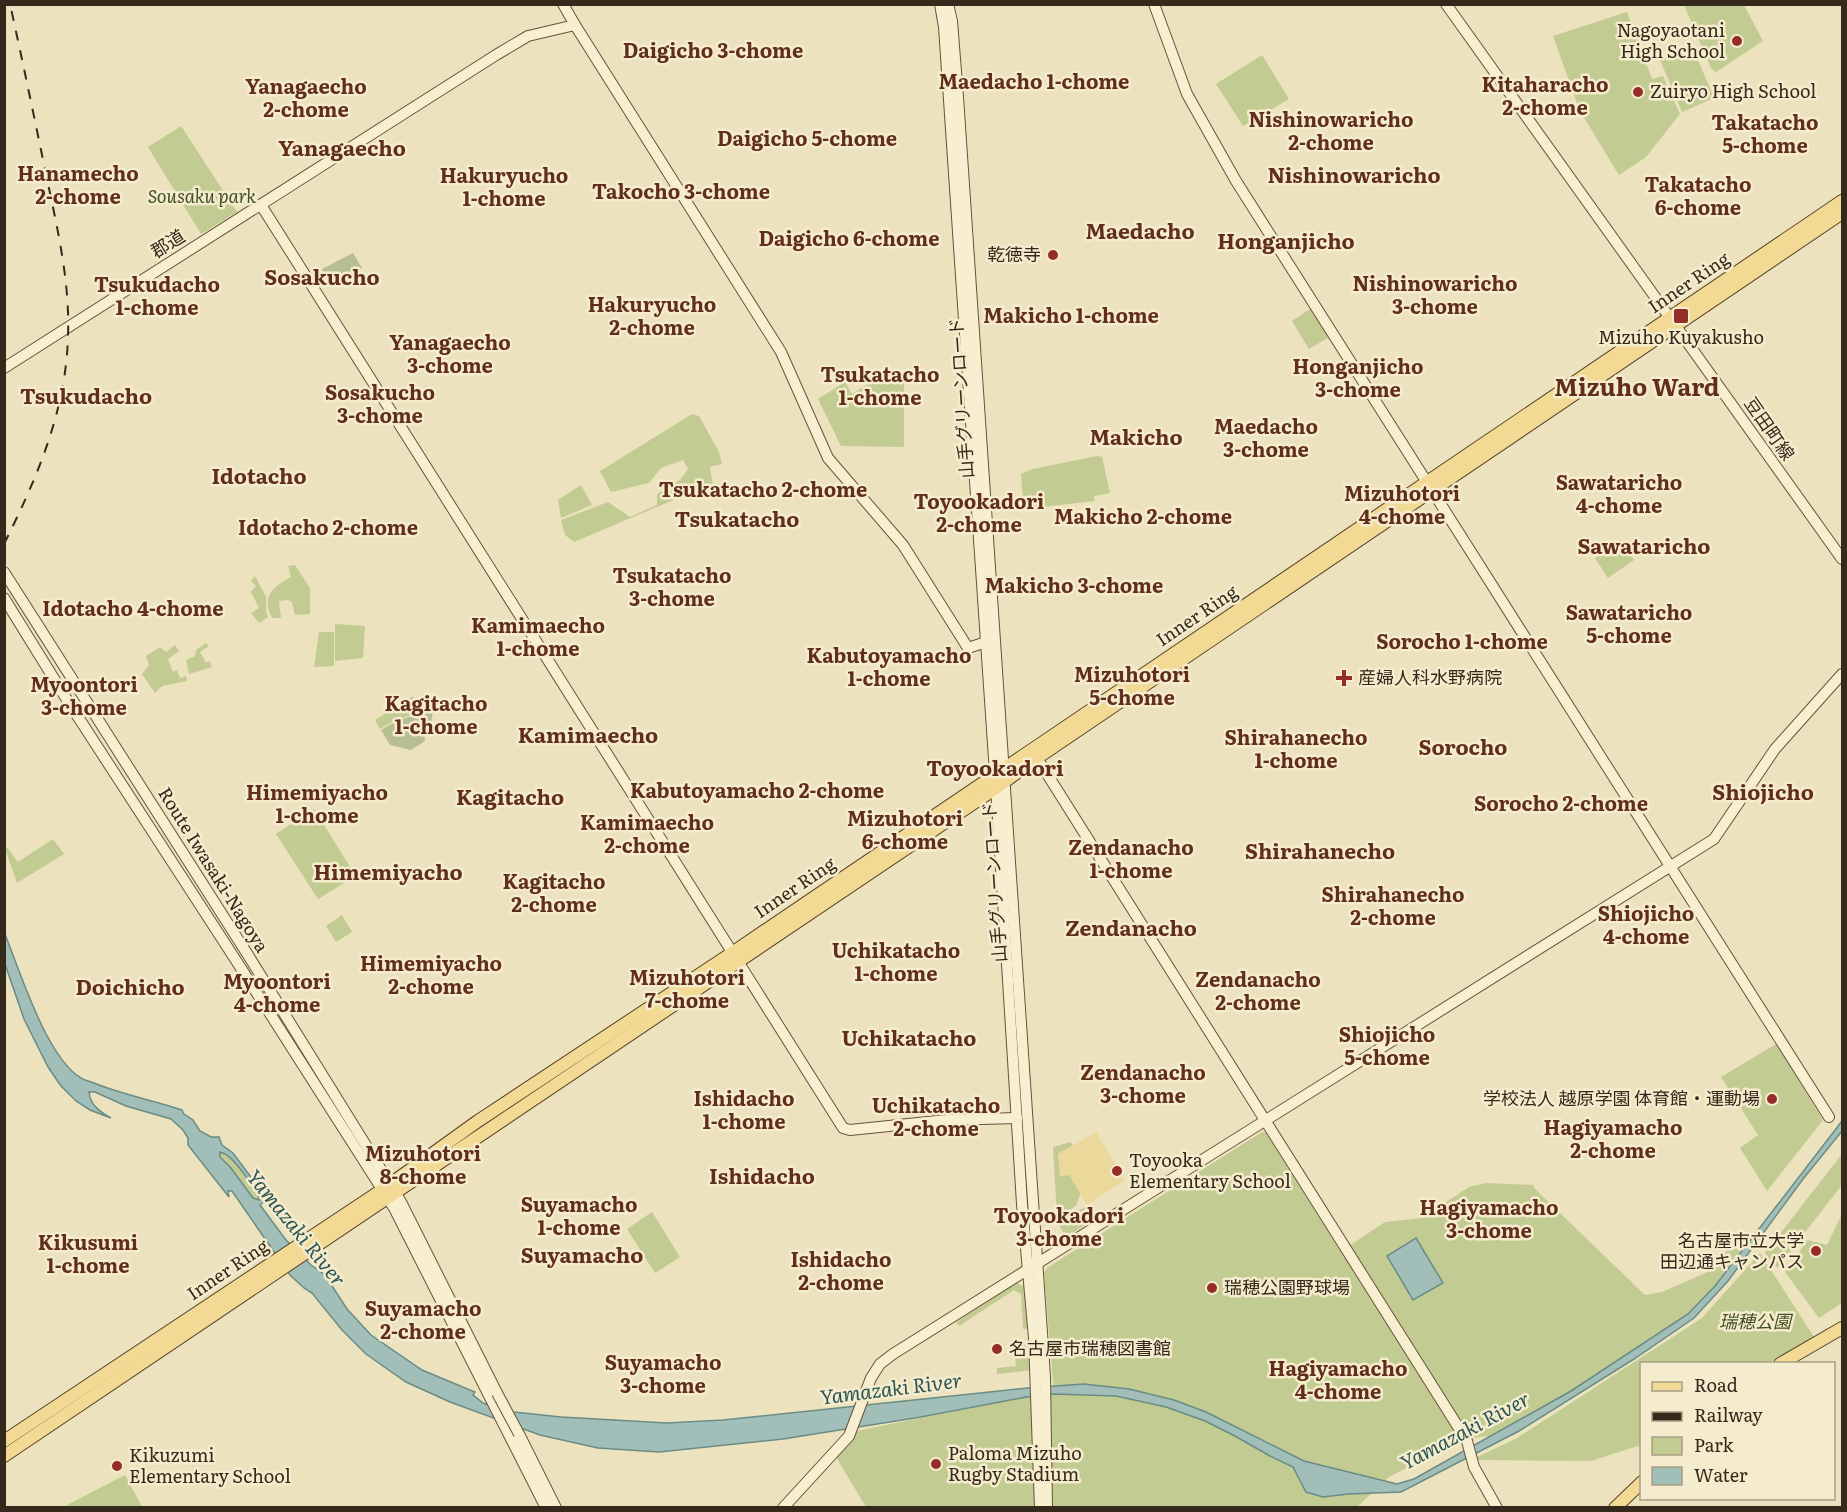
<svg xmlns="http://www.w3.org/2000/svg" width="1847" height="1512" font-family="Literata,'Noto Sans JP',serif">
	<style>
		.green { fill: #c1cb92 }
		.sand { fill: #ead99a }
		.cemetery { fill: #b7bf92 }
		.water { fill: #a1bfb8; stroke: #698c85; stroke-width: 1.5; fill-rule: evenodd }
		.lines { fill: none; stroke-linecap: round; stroke-linejoin: round }
		.secondary-casing { stroke: #67533a; stroke-width: 12 }
		.primary-casing { stroke: #53402b; stroke-width: 14 }
		.secondary { stroke: #f8efd1; stroke-width: 10 }
		.primary { stroke: #f2da94; stroke-width: 12 }
		.rail { stroke: #35291b; stroke-width: 2; stroke-dasharray: 10 10; stroke-linecap: butt }
		.secondary-bridge-casing { stroke: #67533a; stroke-width: 12; stroke-linecap: butt }
		.secondary-bridge { stroke: #f8efd1; stroke-width: 10 }
		.poi-dot { fill: #942d27; stroke: #f5eccd; stroke-width: 2 }
		.labels { text-anchor: middle; stroke-width: 5; stroke-linejoin: round; paint-order: stroke }
		.poi-label { font-size: 18px; fill: #35291b; stroke: #f5eccd; text-anchor: start }
		.park-label { font-size: 18px; font-style: italic; fill: #425122; stroke: #f5eccd }
		.street-label { font-size: 18px; fill: #35291b; stroke: #f5eccd }
		.neighbourhood-label { font-size: 20px; font-weight: bold; fill: #612e1b; stroke: #f5eccd }
		.water-label { font-size: 20px; font-style: italic; fill: #2b5554; stroke: #f5eccd }
		.quarter-label { font-size: 21px; font-weight: bold; fill: #612e1b; stroke: #f5eccd }
		.district-label { font-size: 24px; font-weight: bold; fill: #612e1b; stroke: #f5eccd }
	</style>
	<rect width="100%" height="100%" fill="#ede2be"/>
	<g class="green">
		<path d="M1684,5H1744L1763,41L1716,72L1711,68Z"/>
		<path d="M1627,12L1652,79L1663,76L1680,114L1646,157L1619,175L1580,111L1553,36Z"/>
		<path d="M1692,46L1714,98L1682,112L1660,60Z"/>
		<path d="M1262,55L1289,99L1243,126L1216,84Z"/>
		<path d="M181,126L237,212L201,234L148,147Z"/>
		<path d="M1313,307L1331,336L1309,349L1292,321Z"/>
		<path d="M888,371H893L897,377H904V447L841,446L818,399L845,382L852,394Z"/>
		<path d="M692,414L699,416L719,452L722,464L710,467L713,486L697,490L574,542L565,535L561,520L608,502L630,517L657,505V494L680,480L688,469L683,460L661,468L649,483L611,492L600,471Z"/>
		<path d="M1097,456L1102,457L1110,493L1094,496L1095,501L1033,508L1031,499H1023L1021,474L1033,469Z"/>
		<path d="M581,485L592,505L561,518L558,500Z"/>
		<path d="M1621,540L1634,560L1608,578L1595,558Z"/>
		<path d="M295,565L310,588V614L295,615L292,602L288,600L279,601L281,618H272C261,596 273,587 291,577L288,566Z"/>
		<path d="M255,576L266,597V611L268,617L259,623L251,613L259,608L251,592L256,586L251,581Z"/>
		<path d="M335,624L365,626L363,658L335,661Z"/>
		<path d="M319,632H334V666L314,667Z"/>
		<path d="M206,643L209,646L200,652L206,663L210,661L212,667L189,674L186,660L195,656L196,650Z"/>
		<path d="M175,645L179,651L168,659L173,672L177,670L180,678L186,676L187,681L162,686L155,693L142,674L149,665L146,656L160,647L166,652Z"/>
		<path d="M413,696L419,713L398,719L380,729L375,720Z"/>
		<path d="M314,809L352,870L347,874L349,880L318,899L276,834Z"/>
		<path d="M53,839L64,854L17,883L5,849L7,847L18,862Z"/>
		<path d="M342,915L352,932L336,942L326,926Z"/>
		<path d="M1776,1044L1823,1120L1767,1191L1740,1148L1758,1135L1721,1077Z"/>
		<path d="M1262,1132H1266L1343,1255L1346,1248L1385,1222L1422,1218L1469,1187L1486,1183L1533,1185L1535,1189L1645,1295L1662,1292L1712,1270L1738,1236L1747,1246L1715,1286L1688,1314L1639,1348L1571,1391L1490,1436L1461,1439L1389,1477L1357,1507H866L833,1452L851,1432L1026,1397L1054,1394L1044,1273L1047,1268Z"/>
		<path d="M1071,1142L1072,1146L1058,1154L1061,1176L1069,1174L1081,1192L1076,1206L1057,1218L1053,1147Z"/>
		<path d="M223,1151C233,1160 259,1187 259,1200L253,1198L231,1168L219,1154Z"/>
		<path d="M1842,1154V1185L1777,1268L1765,1253Z"/>
		<path d="M1085,1207L1093,1220L1066,1237L1058,1223Z"/>
		<path d="M652,1212L680,1257L655,1273L627,1229Z"/>
		<path d="M1842,1214V1303L1819,1318L1785,1272L1808,1240L1827,1245Z"/>
		<path d="M1760,1253L1814,1337L1769,1363L1642,1364L1641,1445L1591,1461L1478,1460L1477,1457L1517,1438L1702,1318Z"/>
		<path d="M1017,1283L1027,1288L1030,1328L1023,1329L1021,1294L1014,1290L959,1326L956,1322Z"/>
		<path d="M1031,1344L1033,1370L997,1374V1368L1016,1366L1014,1346Z"/>
		<path d="M125,1475L142,1507H68L67,1505Z"/>
	</g>
	<path class="sand" d="M1096,1132L1125,1180L1087,1205L1069,1175L1060,1176L1058,1154Z"/>
	<g class="cemetery">
		<path d="M353,253L362,268L329,284L322,269Z"/>
		<path d="M429,696L433,709L431,725L424,729L425,741L411,750L390,745L381,730L398,720L421,714L416,700Z"/>
	</g>
	<g class="water">
		<path d="M5,934C20,972 47,1058 81,1078C85,1081 90,1081 94,1083C123,1095 153,1100 182,1110L184,1114L193,1120L200,1131L211,1137H219L222,1145L233,1153L267,1199L260,1205L286,1240L311,1265L325,1275L347,1309L371,1335L422,1370L475,1392L473,1395L483,1403L514,1412L561,1417L667,1423L723,1420L1028,1388L1084,1384L1129,1389L1174,1400L1206,1412L1304,1461L1397,1484L1414,1479L1571,1391L1688,1314L1715,1286L1842,1121V1131L1803,1179L1728,1281L1694,1318L1634,1359L1519,1431L1401,1492L1348,1494L1323,1497L1306,1492L1293,1467L1270,1456L1235,1436L1205,1421L1166,1407L1116,1396L1054,1394L1026,1397L921,1417L783,1439L659,1452L598,1448L540,1435L450,1402L406,1382L366,1354L342,1330L312,1293L304,1288L290,1275L232,1191H228L229,1197L188,1145V1138L183,1130L171,1119L126,1106L95,1092H89C90,1105 100,1112 111,1118L90,1110L76,1101L61,1086L48,1067L24,1019L5,964ZM220,1152C233,1154 250,1183 258,1194L259,1200L253,1198L231,1168L220,1157Z"/>
		<path d="M1416,1238L1443,1283L1413,1300L1387,1256Z"/>
	</g>
	<g class="lines">
		<defs>
			<g id="secondary">
				<path d="M940,4L944,27L996,788L1022,1204L1034,1338L1040,1508"/>
				<path d="M948,4L952,21L958,97L1045,1377L1047,1508"/>
				<path d="M1154,4L1187,94L1236,181L1829,1117"/>
				<path d="M1446,4L1842,559"/>
				<path d="M575,25L781,352L828,458L903,545L968,648L986,642L990,637"/>
				<path d="M261,205L843,1128L850,1130L947,1120L1017,1118"/>
				<path d="M4,368L496,55L528,36L575,25L563,4"/>
				<path d="M4,572L248,955L401,1202L497,1393"/>
				<path d="M4,598L69,703L237,962L394,1208L546,1508"/>
				<path d="M1037,758L1467,1441L1474,1467L1497,1508"/>
				<path d="M519,1434L556,1508"/>
				<path d="M783,1508L849,1436L871,1378L880,1364L893,1354L1714,839L1775,749L1842,674"/>
			</g>
			<g id="primary">
				<path d="M1780,1364L1842,1328"/>
				<path d="M4,1441L382,1190L478,1121L732,953L1842,201"/>
				<path d="M4,1456L996,788L1037,758L1842,213"/>
				<path d="M1615,1508L1642,1482"/>
			</g>
		</defs>
		<use href="#secondary" class="secondary-casing"/>
		<use href="#primary" class="primary-casing"/>
		<use href="#secondary" class="secondary"/>
		<use href="#primary" class="primary"/>
		<path class="rail" d="M4,544C37,478 66,411 68,336C70,283 58,231 47,179C35,121 23,63 10,4"/>
		<defs>
			<path id="secondary-bridge" d="M497,1393L519,1434"/>
		</defs>
		<use href="#secondary-bridge" class="secondary-bridge-casing"/>
		<use href="#secondary-bridge" class="secondary-bridge"/>
	</g>
	<g class="poi-dot">
		<circle cx="1737" cy="41" r="6"/>
		<circle cx="1638" cy="92" r="6"/>
		<circle cx="1053" cy="255" r="6"/>
		<rect x="1673" y="308" width="16" height="16" rx="3"/>
		<path d="M1341 669h6v6h6v6h-6v6h-6v-6h-6v-6h6z"/>
		<circle cx="1772" cy="1099" r="6"/>
		<circle cx="1117" cy="1171" r="6"/>
		<circle cx="1816" cy="1251" r="6"/>
		<circle cx="1212" cy="1288" r="6"/>
		<circle cx="997" cy="1349" r="6"/>
		<circle cx="936" cy="1464" r="6"/>
		<circle cx="117" cy="1466" r="6"/>
	</g>
	<g class="labels">
		<g class="poi-label">
			<text x="1725" y="37" text-anchor="end">Nagoyaotani<tspan x="1725" dy="21">High School</tspan></text>
			<text x="1650" y="98">Zuiryo High School</text>
			<text x="1041" y="261" text-anchor="end">乾徳寺</text>
			<text x="1681" y="344" text-anchor="middle">Mizuho Kuyakusho</text>
			<text x="1358" y="684">産婦人科水野病院</text>
			<text x="1760" y="1105" text-anchor="end">学校法人 越原学園 体育館・運動場</text>
			<text x="1129" y="1167">Toyooka<tspan x="1129" dy="21">Elementary School</tspan></text>
			<text x="1804" y="1247" text-anchor="end">名古屋市立大学<tspan x="1804" dy="21">田辺通キャンパス</tspan></text>
			<text x="1224" y="1294">瑞穂公園野球場</text>
			<text x="1009" y="1355">名古屋市瑞穂図書館</text>
			<text x="948" y="1460">Paloma Mizuho<tspan x="948" dy="21">Rugby Stadium</tspan></text>
			<text x="129" y="1462">Kikuzumi<tspan x="129" dy="21">Elementary School</tspan></text>
		</g>
		<g class="park-label">
			<text x="202" y="203">Sousaku park</text>
			<text x="1755" y="1328">瑞穂公園</text>
		</g>
		<g class="street-label">
			<text transform="translate(168 244) rotate(-32)" y="6">郡道</text>
			<text transform="translate(1689 283) rotate(-34)" y="6">Inner Ring</text>
			<text transform="translate(962 398) rotate(-94)" y="6">山手グリーンロード</text>
			<text transform="translate(1769 429) rotate(55)" y="6">豆田町線</text>
			<text transform="translate(1197 616) rotate(-34)" y="6">Inner Ring</text>
			<text transform="translate(213 870) rotate(58)" y="6">Route Iwasaki-Nagoya</text>
			<text transform="translate(995 882) rotate(-94)" y="6">山手グリーンロード</text>
			<text transform="translate(795 888) rotate(-34)" y="6">Inner Ring</text>
			<text transform="translate(228 1270) rotate(-34)" y="6">Inner Ring</text>
		</g>
		<g class="neighbourhood-label">
			<text x="713" y="58">Daigicho 3-chome</text>
			<text x="1034" y="89">Maedacho 1-chome</text>
			<text x="1545" y="92">Kitaharacho<tspan x="1545" dy="23">2-chome</tspan></text>
			<text x="306" y="94">Yanagaecho<tspan x="306" dy="23">2-chome</tspan></text>
			<text x="1331" y="127">Nishinowaricho<tspan x="1331" dy="23">2-chome</tspan></text>
			<text x="1765" y="130">Takatacho<tspan x="1765" dy="23">5-chome</tspan></text>
			<text x="807" y="146">Daigicho 5-chome</text>
			<text x="78" y="181">Hanamecho<tspan x="78" dy="23">2-chome</tspan></text>
			<text x="504" y="183">Hakuryucho<tspan x="504" dy="23">1-chome</tspan></text>
			<text x="1698" y="192">Takatacho<tspan x="1698" dy="23">6-chome</tspan></text>
			<text x="681" y="199">Takocho 3-chome</text>
			<text x="849" y="246">Daigicho 6-chome</text>
			<text x="1435" y="291">Nishinowaricho<tspan x="1435" dy="23">3-chome</tspan></text>
			<text x="157" y="292">Tsukudacho<tspan x="157" dy="23">1-chome</tspan></text>
			<text x="652" y="312">Hakuryucho<tspan x="652" dy="23">2-chome</tspan></text>
			<text x="1071" y="323">Makicho 1-chome</text>
			<text x="450" y="350">Yanagaecho<tspan x="450" dy="23">3-chome</tspan></text>
			<text x="1358" y="374">Honganjicho<tspan x="1358" dy="23">3-chome</tspan></text>
			<text x="880" y="382">Tsukatacho<tspan x="880" dy="23">1-chome</tspan></text>
			<text x="380" y="400">Sosakucho<tspan x="380" dy="23">3-chome</tspan></text>
			<text x="1266" y="434">Maedacho<tspan x="1266" dy="23">3-chome</tspan></text>
			<text x="1619" y="490">Sawataricho<tspan x="1619" dy="23">4-chome</tspan></text>
			<text x="763" y="497">Tsukatacho 2-chome</text>
			<text x="1402" y="501">Mizuhotori<tspan x="1402" dy="23">4-chome</tspan></text>
			<text x="979" y="509">Toyookadori<tspan x="979" dy="23">2-chome</tspan></text>
			<text x="1143" y="524">Makicho 2-chome</text>
			<text x="328" y="535">Idotacho 2-chome</text>
			<text x="672" y="583">Tsukatacho<tspan x="672" dy="23">3-chome</tspan></text>
			<text x="1074" y="593">Makicho 3-chome</text>
			<text x="133" y="616">Idotacho 4-chome</text>
			<text x="1629" y="620">Sawataricho<tspan x="1629" dy="23">5-chome</tspan></text>
			<text x="538" y="633">Kamimaecho<tspan x="538" dy="23">1-chome</tspan></text>
			<text x="1462" y="649">Sorocho 1-chome</text>
			<text x="889" y="663">Kabutoyamacho<tspan x="889" dy="23">1-chome</tspan></text>
			<text x="1132" y="682">Mizuhotori<tspan x="1132" dy="23">5-chome</tspan></text>
			<text x="84" y="692">Myoontori<tspan x="84" dy="23">3-chome</tspan></text>
			<text x="436" y="711">Kagitacho<tspan x="436" dy="23">1-chome</tspan></text>
			<text x="1296" y="745">Shirahanecho<tspan x="1296" dy="23">1-chome</tspan></text>
			<text x="757" y="798">Kabutoyamacho 2-chome</text>
			<text x="317" y="800">Himemiyacho<tspan x="317" dy="23">1-chome</tspan></text>
			<text x="1561" y="811">Sorocho 2-chome</text>
			<text x="905" y="826">Mizuhotori<tspan x="905" dy="23">6-chome</tspan></text>
			<text x="647" y="830">Kamimaecho<tspan x="647" dy="23">2-chome</tspan></text>
			<text x="1131" y="855">Zendanacho<tspan x="1131" dy="23">1-chome</tspan></text>
			<text x="554" y="889">Kagitacho<tspan x="554" dy="23">2-chome</tspan></text>
			<text x="1393" y="902">Shirahanecho<tspan x="1393" dy="23">2-chome</tspan></text>
			<text x="1646" y="921">Shiojicho<tspan x="1646" dy="23">4-chome</tspan></text>
			<text x="896" y="958">Uchikatacho<tspan x="896" dy="23">1-chome</tspan></text>
			<text x="431" y="971">Himemiyacho<tspan x="431" dy="23">2-chome</tspan></text>
			<text x="687" y="985">Mizuhotori<tspan x="687" dy="23">7-chome</tspan></text>
			<text x="1258" y="987">Zendanacho<tspan x="1258" dy="23">2-chome</tspan></text>
			<text x="277" y="989">Myoontori<tspan x="277" dy="23">4-chome</tspan></text>
			<text x="1387" y="1042">Shiojicho<tspan x="1387" dy="23">5-chome</tspan></text>
			<text x="1143" y="1080">Zendanacho<tspan x="1143" dy="23">3-chome</tspan></text>
			<text x="744" y="1106">Ishidacho<tspan x="744" dy="23">1-chome</tspan></text>
			<text x="936" y="1113">Uchikatacho<tspan x="936" dy="23">2-chome</tspan></text>
			<text x="1613" y="1135">Hagiyamacho<tspan x="1613" dy="23">2-chome</tspan></text>
			<text x="423" y="1161">Mizuhotori<tspan x="423" dy="23">8-chome</tspan></text>
			<text x="579" y="1212">Suyamacho<tspan x="579" dy="23">1-chome</tspan></text>
			<text x="1489" y="1215">Hagiyamacho<tspan x="1489" dy="23">3-chome</tspan></text>
			<text x="1059" y="1223">Toyookadori<tspan x="1059" dy="23">3-chome</tspan></text>
			<text x="88" y="1250">Kikusumi<tspan x="88" dy="23">1-chome</tspan></text>
			<text x="841" y="1267">Ishidacho<tspan x="841" dy="23">2-chome</tspan></text>
			<text x="423" y="1316">Suyamacho<tspan x="423" dy="23">2-chome</tspan></text>
			<text x="663" y="1370">Suyamacho<tspan x="663" dy="23">3-chome</tspan></text>
			<text x="1338" y="1376">Hagiyamacho<tspan x="1338" dy="23">4-chome</tspan></text>
		</g>
		<g class="water-label">
			<text transform="translate(296 1228) rotate(51)" y="7">Yamazaki River</text>
			<text transform="translate(891 1389) rotate(-7)" y="7">Yamazaki River</text>
			<text transform="translate(1465 1431) rotate(-28)" y="7">Yamazaki River</text>
		</g>
		<g class="quarter-label">
			<text x="342" y="156">Yanagaecho</text>
			<text x="1354" y="183">Nishinowaricho</text>
			<text x="1140" y="239">Maedacho</text>
			<text x="1286" y="249">Honganjicho</text>
			<text x="322" y="285">Sosakucho</text>
			<text x="86" y="404">Tsukudacho</text>
			<text x="1136" y="445">Makicho</text>
			<text x="259" y="484">Idotacho</text>
			<text x="737" y="527">Tsukatacho</text>
			<text x="1644" y="554">Sawataricho</text>
			<text x="588" y="743">Kamimaecho</text>
			<text x="1463" y="755">Sorocho</text>
			<text x="995" y="776">Toyookadori</text>
			<text x="1763" y="800">Shiojicho</text>
			<text x="510" y="805">Kagitacho</text>
			<text x="1320" y="859">Shirahanecho</text>
			<text x="388" y="880">Himemiyacho</text>
			<text x="1131" y="936">Zendanacho</text>
			<text x="130" y="995">Doichicho</text>
			<text x="909" y="1046">Uchikatacho</text>
			<text x="762" y="1184">Ishidacho</text>
			<text x="582" y="1263">Suyamacho</text>
		</g>
		<g class="district-label">
			<text x="1637" y="396">Mizuho Ward</text>
		</g>
	</g>
	<rect width="1847" height="1512" fill="none" stroke="#35291b" stroke-width="12"/>
	<rect x="1640" y="1362" width="195" height="138" fill="#f5eccd" stroke="#a89e86" stroke-width="1.5"/>
	<rect x="1652" y="1382" width="30" height="9" fill="#f2da94" stroke="#a89e86" stroke-width="1.5"/>
	<text x="1694" y="1392" font-size="18" fill="#35291b">Road</text>
	<rect x="1652" y="1412" width="30" height="9" fill="#35291b" stroke="#a89e86" stroke-width="1.5"/>
	<text x="1694" y="1422" font-size="18" fill="#35291b">Railway</text>
	<rect x="1652" y="1437" width="30" height="18" fill="#c1cb92" stroke="#a89e86" stroke-width="1.5"/>
	<text x="1694" y="1452" font-size="18" fill="#35291b">Park</text>
	<rect x="1652" y="1467" width="30" height="18" fill="#a1bfb8" stroke="#a89e86" stroke-width="1.5"/>
	<text x="1694" y="1482" font-size="18" fill="#35291b">Water</text>
</svg>
